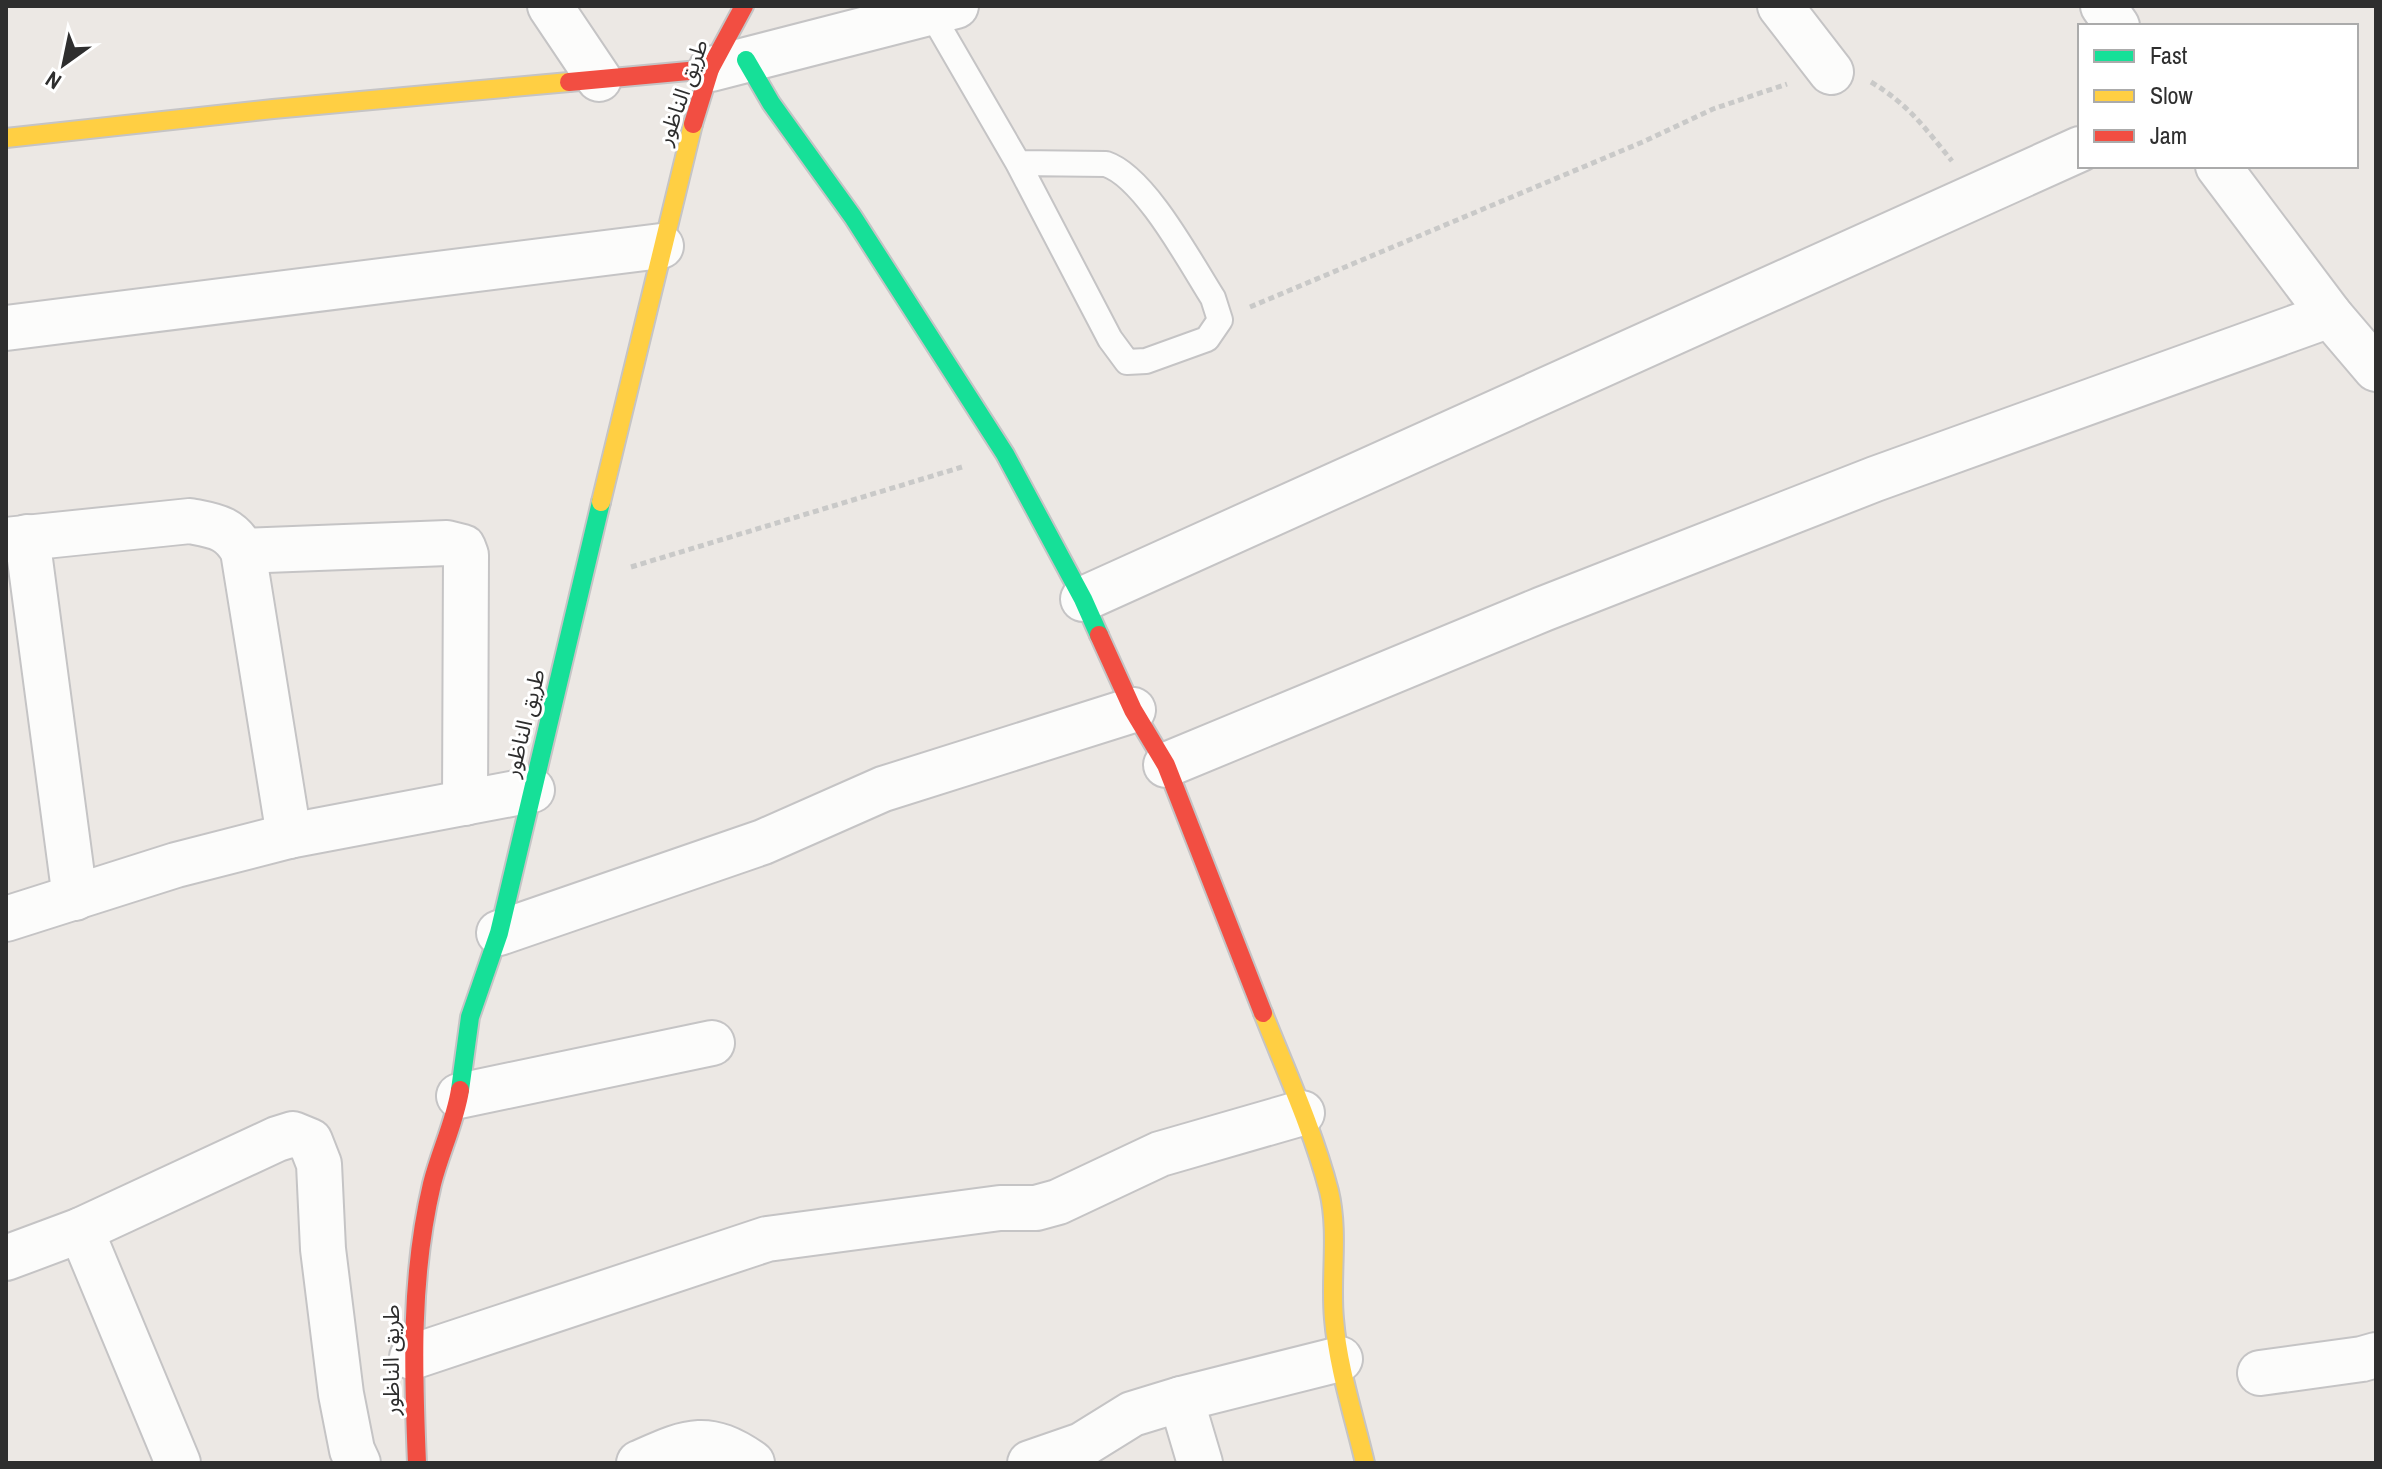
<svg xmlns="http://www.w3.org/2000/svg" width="2382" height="1469" font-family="'Archivo Narrow','Noto Sans Arabic',sans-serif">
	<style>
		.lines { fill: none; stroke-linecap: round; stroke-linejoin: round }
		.lane-casing { stroke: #c5c4c5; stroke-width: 28 }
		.street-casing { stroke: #c5c4c5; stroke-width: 48 }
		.fast-casing { stroke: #c5c4c5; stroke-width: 22 }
		.slow-casing { stroke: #c5c4c5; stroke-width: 22 }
		.jam-casing { stroke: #c5c4c5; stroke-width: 22 }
		.path { stroke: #c9c9c8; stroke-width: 5; stroke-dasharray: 6 4; stroke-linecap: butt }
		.lane { stroke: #fcfcfb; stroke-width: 24 }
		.street { stroke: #fcfcfb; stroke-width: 44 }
		.fast { stroke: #16e098; stroke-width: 18 }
		.slow { stroke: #ffcf43; stroke-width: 18 }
		.jam { stroke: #f24e42; stroke-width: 18 }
		.labels { text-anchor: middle; stroke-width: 6; stroke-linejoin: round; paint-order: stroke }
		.street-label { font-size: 22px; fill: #2e2e2e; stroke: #fff }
	</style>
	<rect width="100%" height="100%" fill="#ece8e4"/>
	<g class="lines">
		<defs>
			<path id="lane" d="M931,13L1018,163L1110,339L1127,362L1146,361L1207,339L1220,320L1213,298C1190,262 1145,177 1106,164L1018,163"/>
			<g id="street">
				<path d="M550,6L599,79"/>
				<path d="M1780,6L1831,72"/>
				<path d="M2103,6L2117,26"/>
				<path d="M711,69L956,6"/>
				<path d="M2218,166L2330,315L2376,369"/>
				<path d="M6,328L661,246"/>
				<path d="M27,537L75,898"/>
				<path d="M6,540L190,521C215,526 230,527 243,551L289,836"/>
				<path d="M243,551L447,543L463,547L466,555L465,803"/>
				<path d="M1083,599L2080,149"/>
				<path d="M1166,765L1543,609L1875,479L2330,315"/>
				<path d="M6,919L176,865L289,836L532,790"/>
				<path d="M499,933L763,842L883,789L1133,710"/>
				<path d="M459,1096L712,1043"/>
				<path d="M81,1230L277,1139L293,1134L310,1141L319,1164L323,1249L341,1394L352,1450L358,1463"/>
				<path d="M6,1258L81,1230L178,1463"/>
				<path d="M412,1357L767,1239L1000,1208H1036L1058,1202L1160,1154L1302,1113"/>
				<path d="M2260,1373L2362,1359L2376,1355"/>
				<path d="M1181,1399L1200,1463"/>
				<path d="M639,1463C687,1442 706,1431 752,1463"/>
				<path d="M1030,1463L1082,1445L1132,1414L1181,1399L1340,1359"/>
			</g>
			<g id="fast">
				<path d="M746,60L771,103L853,217L1005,454L1083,599L1099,635"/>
				<path d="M460,1090L470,1017L499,933L601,502"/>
			</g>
			<g id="slow">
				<path d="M6,138L273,109L569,82"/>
				<path d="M601,502L693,124"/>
				<path d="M1263,1013C1286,1071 1313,1130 1329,1191C1339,1233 1330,1277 1334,1319C1338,1368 1354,1416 1365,1463"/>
			</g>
			<g id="jam">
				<path d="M569,82L710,69"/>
				<path d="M693,124L710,69L744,6"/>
				<path d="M1099,635L1133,710L1166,765L1263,1013"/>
				<path d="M417,1463C413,1369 410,1277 432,1184C440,1152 455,1122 460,1090"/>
			</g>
		</defs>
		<use href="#lane" class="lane-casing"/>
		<use href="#street" class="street-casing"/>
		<use href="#fast" class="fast-casing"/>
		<use href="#slow" class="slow-casing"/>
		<use href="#jam" class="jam-casing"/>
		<g class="path">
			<path d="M1871,82C1909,105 1924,127 1952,161"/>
			<path d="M1250,307L1645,141L1713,109L1787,84"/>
			<path d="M631,567L962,467"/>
		</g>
		<use href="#lane" class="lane"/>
		<use href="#street" class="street"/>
		<use href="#fast" class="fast"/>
		<use href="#slow" class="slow"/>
		<use href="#jam" class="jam"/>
	</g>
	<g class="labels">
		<g class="street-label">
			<text transform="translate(682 92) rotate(-70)" y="8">طريق الناظور</text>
			<text transform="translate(524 723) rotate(-76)" y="8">طريق الناظور</text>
			<text transform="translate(391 1360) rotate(-90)" y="8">طريق الناظور</text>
		</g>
	</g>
	<rect width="2382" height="1469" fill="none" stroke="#2e2e2e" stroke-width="16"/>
	<rect x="2078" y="24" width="280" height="144" fill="#ffffff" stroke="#ababab" stroke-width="2"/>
	<rect x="2094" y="50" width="40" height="12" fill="#16e098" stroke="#ababab" stroke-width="2"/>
	<text x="2150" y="64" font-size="24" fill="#2e2e2e">Fast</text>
	<rect x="2094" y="90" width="40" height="12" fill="#ffcf43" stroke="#ababab" stroke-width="2"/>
	<text x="2150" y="104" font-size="24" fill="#2e2e2e">Slow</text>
	<rect x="2094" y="130" width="40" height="12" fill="#f24e42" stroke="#ababab" stroke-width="2"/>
	<text x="2150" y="144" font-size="24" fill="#2e2e2e">Jam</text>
	<g transform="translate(64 64) rotate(213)" stroke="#ffffff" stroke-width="6" paint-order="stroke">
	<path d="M0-6L14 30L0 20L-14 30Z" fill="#2e2e2e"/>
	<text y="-12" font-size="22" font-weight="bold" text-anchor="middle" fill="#2e2e2e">N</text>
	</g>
</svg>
